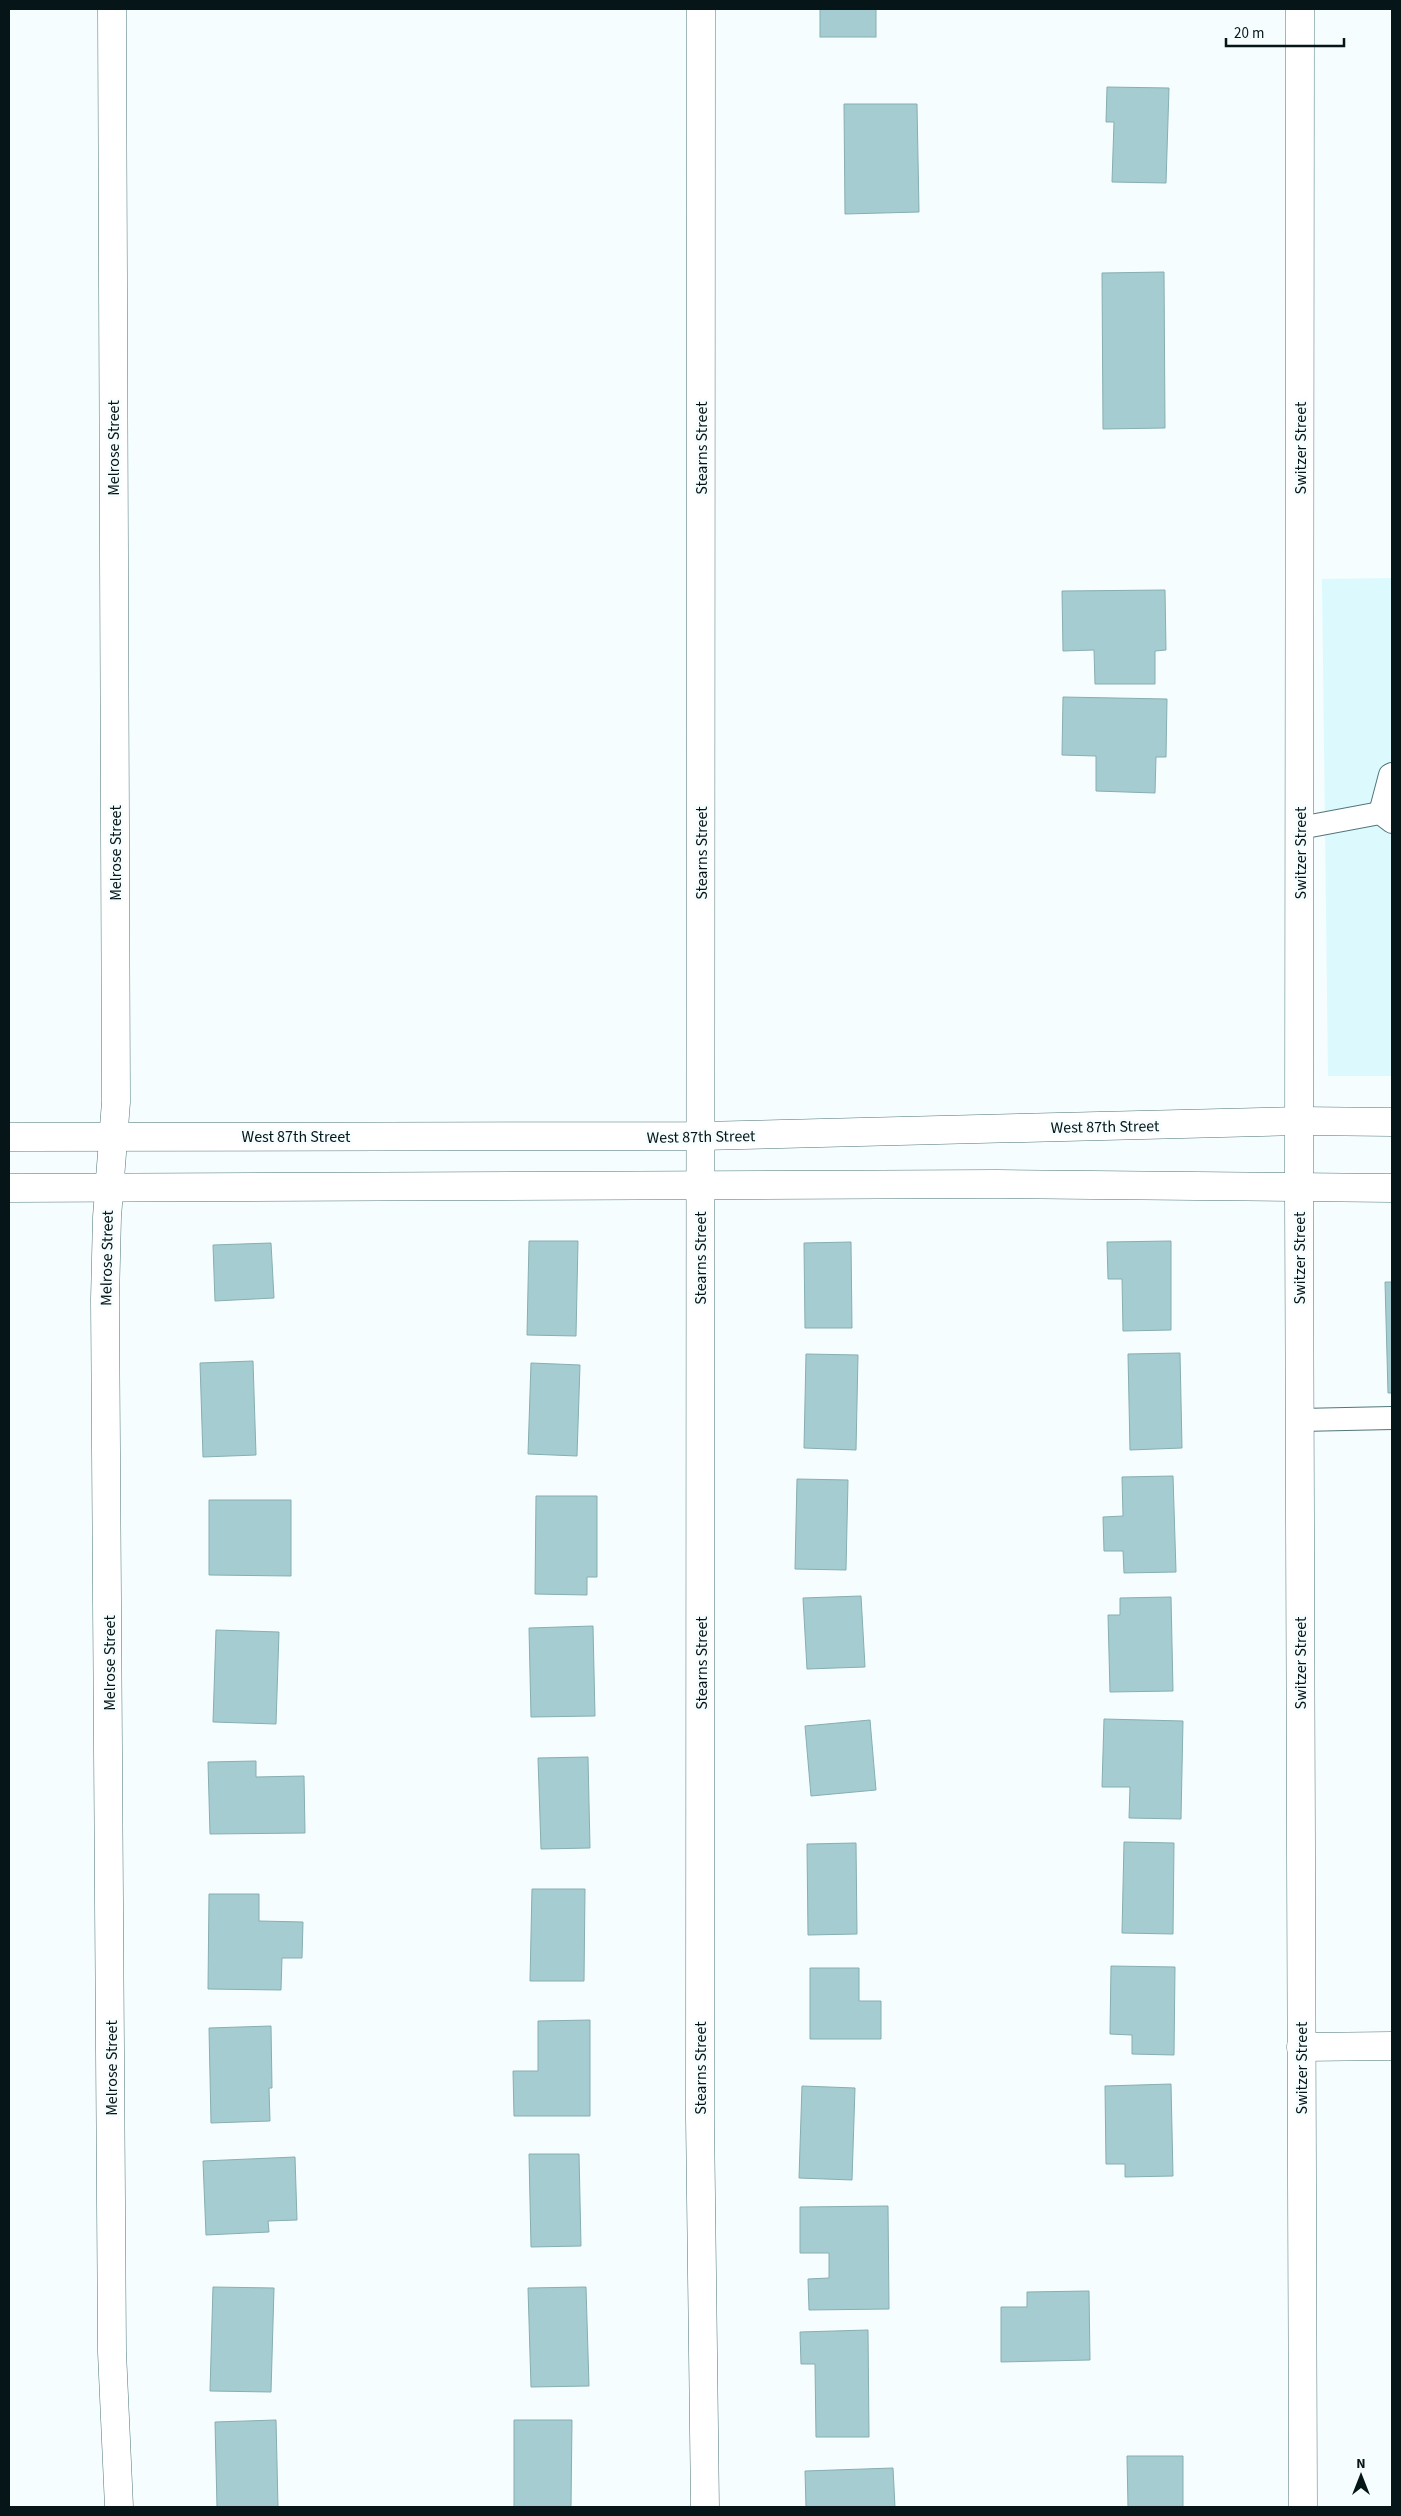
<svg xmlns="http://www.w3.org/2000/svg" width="1401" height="2516" font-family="'Source Sans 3',sans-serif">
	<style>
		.built { fill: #dcfafd }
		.building { fill: #a5cdd1; stroke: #87aeb1 }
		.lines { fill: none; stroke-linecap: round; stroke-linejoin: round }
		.service-casing { stroke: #51767a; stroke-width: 24 }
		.minor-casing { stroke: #51767a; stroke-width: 29 }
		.secondary-casing { stroke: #51767a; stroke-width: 29 }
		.service { stroke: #fff; stroke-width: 22 }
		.minor { stroke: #fff; stroke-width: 28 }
		.secondary { stroke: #fff; stroke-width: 28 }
		.labels { text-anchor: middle; stroke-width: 5; stroke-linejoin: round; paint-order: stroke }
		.street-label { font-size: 16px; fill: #061517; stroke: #f5fdfe }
	</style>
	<rect width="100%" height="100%" fill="#f5fdfe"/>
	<path class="built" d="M1392,578V1076H1328L1322,579Z"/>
	<g class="building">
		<rect x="820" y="9" width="56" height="28"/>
		<path d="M1107,87L1169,88L1166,183L1112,182L1114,122H1106Z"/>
		<path d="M844,104H917L919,212L845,214Z"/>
		<path d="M1164,272L1165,428L1103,429L1102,273Z"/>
		<path d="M1165,590L1166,650L1155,651V684H1095L1094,650L1063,651L1062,591Z"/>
		<path d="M1063,697L1167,699L1166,757H1156L1155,793L1096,791V756L1062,755Z"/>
		<path d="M529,1241H578L576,1336L527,1335Z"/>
		<path d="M1171,1241V1330L1123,1331L1122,1279H1108L1107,1242Z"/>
		<path d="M851,1242L852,1328H805L804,1243Z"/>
		<path d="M271,1243L274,1298L215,1301L213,1245Z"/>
		<path d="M1385,1282H1392V1393H1388Z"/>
		<path d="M1180,1353L1182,1448L1130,1450L1128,1354Z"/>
		<path d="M806,1354L858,1355L856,1450L804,1448Z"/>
		<path d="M253,1361L256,1455L203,1457L200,1363Z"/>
		<path d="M531,1363L580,1365L577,1456L528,1454Z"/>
		<path d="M1173,1476L1176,1572L1124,1573L1123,1551H1104L1103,1517L1123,1516L1122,1477Z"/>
		<path d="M797,1479L848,1480L846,1570L795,1569Z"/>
		<path d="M536,1496H597V1577H587V1595L535,1594Z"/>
		<path d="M209,1500H291V1576L209,1575Z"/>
		<path d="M861,1596L865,1667L807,1669L803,1598Z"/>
		<path d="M1171,1597L1173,1691L1110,1692L1108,1615H1120V1598Z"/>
		<path d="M593,1626L595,1716L531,1717L529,1628Z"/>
		<path d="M216,1630L279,1632L276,1724L213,1722Z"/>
		<path d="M1104,1719L1183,1721L1181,1819L1129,1818L1130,1787H1102Z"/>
		<path d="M870,1720L876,1790L811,1796L805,1726Z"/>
		<path d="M588,1757L590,1848L541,1849L538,1758Z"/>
		<path d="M256,1761V1777L304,1776L305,1833L210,1834L208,1762Z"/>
		<path d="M1124,1842L1174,1843L1173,1934L1122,1933Z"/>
		<path d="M856,1843L857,1934L808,1935L807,1844Z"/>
		<path d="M532,1889H585L584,1981H530Z"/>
		<path d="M209,1894H259V1921L303,1922L302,1958H282L281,1990L208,1989Z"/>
		<path d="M1111,1966L1175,1967L1174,2055L1132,2054V2035L1110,2034Z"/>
		<path d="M810,1968H859V2001H881V2039H810Z"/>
		<path d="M590,2020V2116H514L513,2071H538V2021Z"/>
		<path d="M271,2026L272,2088H269L270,2121L211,2123L209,2028Z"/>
		<path d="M1171,2084L1173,2176L1125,2177V2164H1106L1105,2086Z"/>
		<path d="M802,2086L855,2088L852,2180L799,2178Z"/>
		<path d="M529,2154H579L581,2246L531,2247Z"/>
		<path d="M295,2157L297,2220L268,2221L269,2232L206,2235L203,2161Z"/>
		<path d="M888,2206L889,2309L809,2310L808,2279L829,2278V2253H800V2207Z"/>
		<path d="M213,2287L274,2288L271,2392L210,2391Z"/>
		<path d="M586,2287L589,2386L531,2387L528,2288Z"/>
		<path d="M1089,2291L1090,2360L1001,2362V2307H1027V2292Z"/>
		<path d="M868,2330L869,2437H816L815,2364H801L800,2332Z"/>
		<path d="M276,2420L278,2507H217L215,2422Z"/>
		<path d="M514,2420H572L571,2507H514Z"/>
		<path d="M1127,2456H1183V2507H1128Z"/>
		<path d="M893,2468L895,2507H806L805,2471Z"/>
	</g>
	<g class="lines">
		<defs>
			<g id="service">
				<path d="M1380,813L1390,775L1392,774"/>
				<path d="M1300,828L1380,813L1392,822"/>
				<path d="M1300,1420L1392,1418"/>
			</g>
			<g id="minor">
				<path d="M112,9L116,1102L107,1217L105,1299L112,2352L119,2507"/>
				<path d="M701,9L700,2118L705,2507"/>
				<path d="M1300,9L1299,1189L1303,2507"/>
				<path d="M1301,2047L1392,2046"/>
			</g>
			<g id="secondary">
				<path d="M9,1137L702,1136L1300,1121L1392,1122"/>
				<path d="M9,1188L997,1184L1392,1188"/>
			</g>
		</defs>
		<use href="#service" class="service-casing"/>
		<use href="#minor" class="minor-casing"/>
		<use href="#secondary" class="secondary-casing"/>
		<use href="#service" class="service"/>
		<use href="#minor" class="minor"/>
		<use href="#secondary" class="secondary"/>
	</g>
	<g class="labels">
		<g class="street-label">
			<text transform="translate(113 448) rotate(-90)" y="6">Melrose Street</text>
			<text transform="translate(701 448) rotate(-90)" y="6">Stearns Street</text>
			<text transform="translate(1300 448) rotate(-90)" y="6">Switzer Street</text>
			<text transform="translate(115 853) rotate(-90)" y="6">Melrose Street</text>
			<text transform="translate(701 853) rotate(-90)" y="6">Stearns Street</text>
			<text transform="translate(1300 853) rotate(-90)" y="6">Switzer Street</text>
			<text transform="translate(1105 1126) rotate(-1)" y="6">West 87th Street</text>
			<text x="296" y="1142">West 87th Street</text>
			<text transform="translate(701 1136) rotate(-1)" y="6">West 87th Street</text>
			<text transform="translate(106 1258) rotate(-89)" y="6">Melrose Street</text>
			<text transform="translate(700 1258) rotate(-90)" y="6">Stearns Street</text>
			<text transform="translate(1299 1258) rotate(-90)" y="6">Switzer Street</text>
			<text transform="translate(109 1663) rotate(-90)" y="6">Melrose Street</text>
			<text transform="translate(701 1663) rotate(-90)" y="6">Stearns Street</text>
			<text transform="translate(1300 1663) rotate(-90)" y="6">Switzer Street</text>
			<text transform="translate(111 2068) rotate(-90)" y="6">Melrose Street</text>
			<text transform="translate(700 2068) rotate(-90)" y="6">Stearns Street</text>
			<text transform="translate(1301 2068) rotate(-90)" y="6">Switzer Street</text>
		</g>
	</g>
	<rect width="1401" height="2516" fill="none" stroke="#061517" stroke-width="20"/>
	<g transform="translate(1361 2476)" stroke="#f5fdfe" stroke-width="4" paint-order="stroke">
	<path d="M0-4L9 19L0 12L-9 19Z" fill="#061517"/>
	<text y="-8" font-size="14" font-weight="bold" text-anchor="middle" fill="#061517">N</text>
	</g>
	<path d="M1226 38v8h118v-8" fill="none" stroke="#061517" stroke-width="2.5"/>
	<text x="1234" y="38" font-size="15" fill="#061517" stroke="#f5fdfe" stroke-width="4" paint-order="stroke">20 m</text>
</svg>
